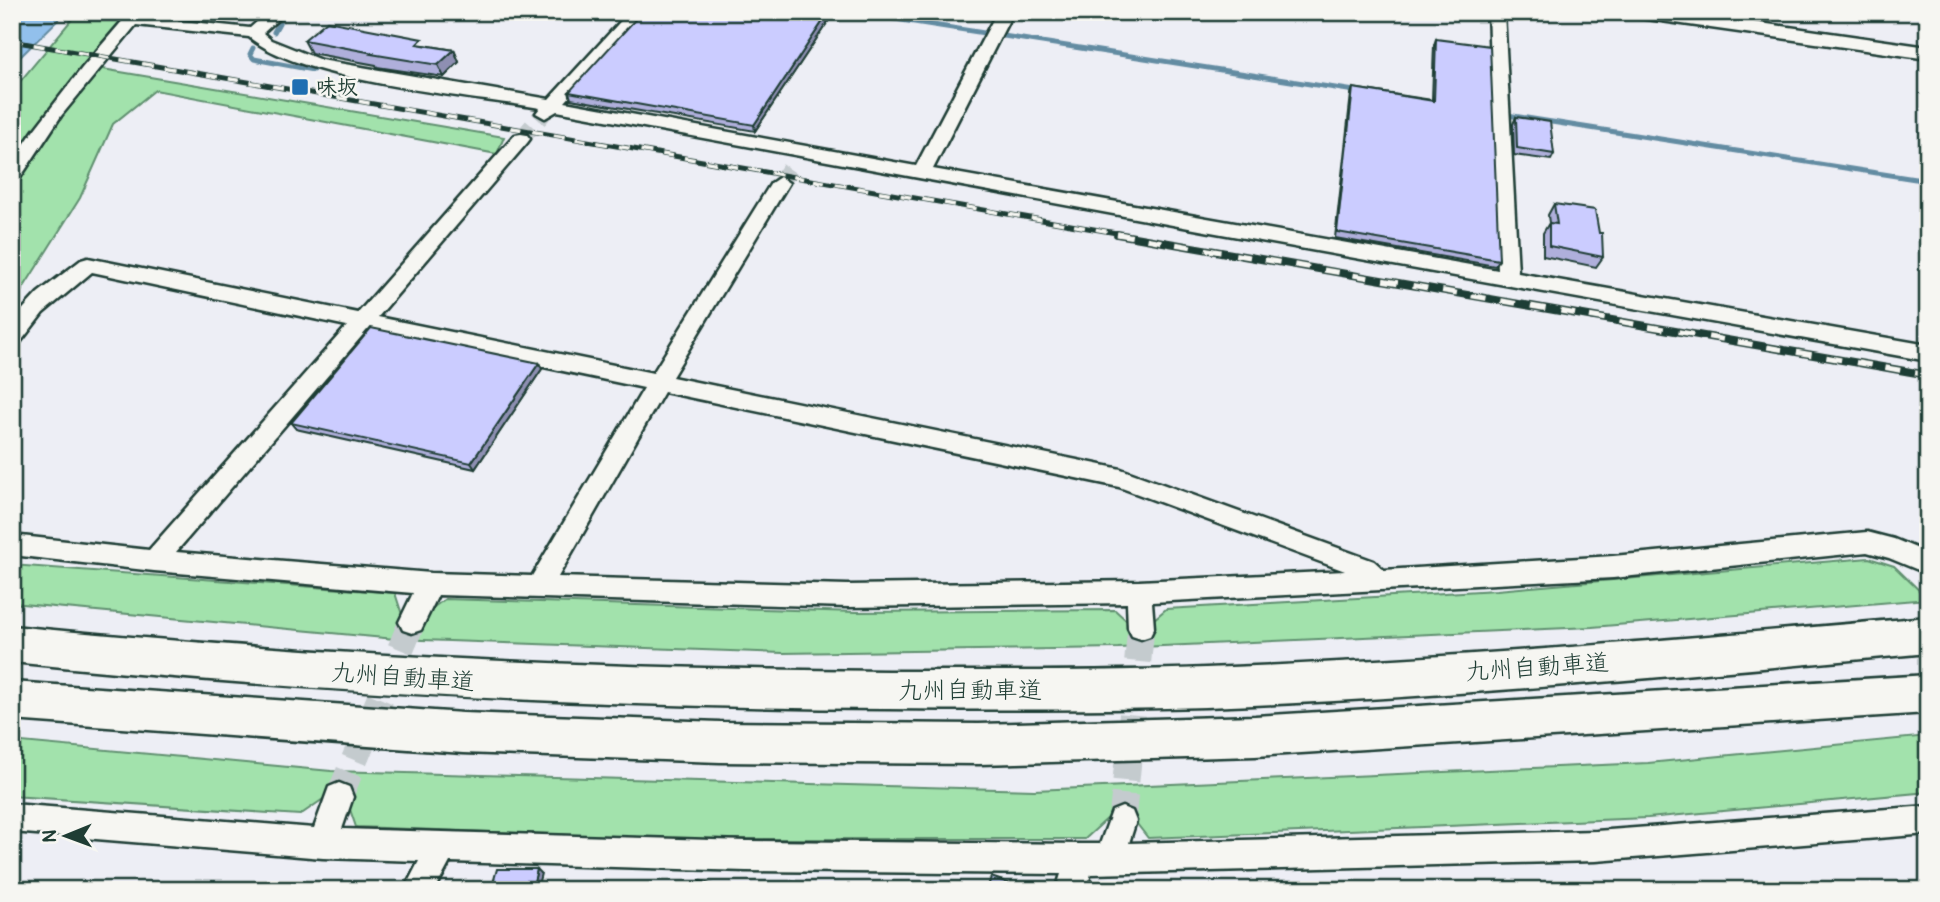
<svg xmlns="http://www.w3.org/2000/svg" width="1940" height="902" font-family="Pangolin,'Klee One',sans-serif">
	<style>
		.green { fill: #a2e2ac; stroke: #609070; stroke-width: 2 }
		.water { fill: #92c0ec; stroke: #648ca2; stroke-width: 2 }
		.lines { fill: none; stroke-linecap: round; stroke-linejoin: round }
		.stream { stroke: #648ca2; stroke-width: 5 }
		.minor-tunnel-far1 { stroke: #c4cbce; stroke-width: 17; stroke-dasharray: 17 9; stroke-linecap: butt }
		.minor-tunnel { stroke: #c4cbce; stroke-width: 27; stroke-dasharray: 27 13; stroke-linecap: butt }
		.minor-casing { stroke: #1f3d34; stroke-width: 5 }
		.major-casing { stroke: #1f3d34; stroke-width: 5 }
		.highway-casing { stroke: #1f3d34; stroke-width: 5 }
		.minor { fill: #f6f6f2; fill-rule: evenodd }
		.major { fill: #f6f6f2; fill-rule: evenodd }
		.highway { fill: #f6f6f2; fill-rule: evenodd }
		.rail-far1-casing { stroke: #1f3d34; stroke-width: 5 }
		.rail-casing { stroke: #1f3d34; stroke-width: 8 }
		.rail-far1 { stroke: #f6f6f2; stroke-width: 3.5; stroke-dasharray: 11; stroke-linecap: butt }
		.rail { stroke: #f6f6f2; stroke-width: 5; stroke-dasharray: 15; stroke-linecap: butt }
		.wall { fill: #afafdb; stroke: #1f3d34; stroke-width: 2 }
		.shaded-wall { fill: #8e8fb2; stroke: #1f3d34; stroke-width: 2 }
		.building { fill: #cbccff; stroke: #1f3d34; stroke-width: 2 }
		.poi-dot { fill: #1f6fb2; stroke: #f6f6f2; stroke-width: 2.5 }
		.labels { text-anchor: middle; stroke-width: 5; stroke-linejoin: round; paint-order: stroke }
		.far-poi-label { font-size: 21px; font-weight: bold; fill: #1f3d34; stroke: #f6f6f2; text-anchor: start }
		.street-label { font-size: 24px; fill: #1f3d34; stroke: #f6f6f2 }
	</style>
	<rect width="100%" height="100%" fill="#edeef5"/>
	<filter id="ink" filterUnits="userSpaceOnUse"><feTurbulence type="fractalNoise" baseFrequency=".0143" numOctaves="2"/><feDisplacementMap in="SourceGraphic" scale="14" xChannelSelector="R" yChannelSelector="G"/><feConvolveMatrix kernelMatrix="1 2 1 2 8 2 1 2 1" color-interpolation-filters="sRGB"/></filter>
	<g filter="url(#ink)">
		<g class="green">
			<path d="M78,12H133L85,66L504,137L497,154L155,90L113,124L80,198L12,306V91Z"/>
			<path d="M1869,558L1894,566L1928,599L1592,627L1118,648L783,653L395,639L12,603V565L395,593L406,627L445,599L856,612L1115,610L1139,632L1166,609L1497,590Z"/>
			<path d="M1928,736V792L1648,818L1148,838L1122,805L1085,839H681L356,827L342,786L300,815L12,796V741L331,771L1034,790L1648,763Z"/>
		</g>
		<path class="water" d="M12,12H66L12,65Z"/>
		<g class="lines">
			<g class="stream">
				<path d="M850,12L1361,92"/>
				<path d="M274,32L285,12"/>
				<path d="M253,48L250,54L254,59L313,70"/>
				<path d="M1501,114L1928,181"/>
			</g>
			<g class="minor-tunnel-far1">
				<path d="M521,139L543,114"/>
				<path d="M780,183L791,167"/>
			</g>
			<g class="minor-tunnel">
				<path d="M339,797L412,622"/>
				<path d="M1122,821L1141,628"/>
			</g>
			<defs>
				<g id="minor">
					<path d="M130,12H147L143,17L250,28L268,12H286L263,33L271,40L321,60L549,99L629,12H646L565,102L916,166L997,12H1013L933,169L1498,270L1488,12H1504L1518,273L1928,345V361L1205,231L557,111L545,118L536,113L540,108C468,96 302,82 249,37L136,25L61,116L18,181L12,183V162L34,130L82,68Z"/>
					<path d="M521,134L527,135L530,139L527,143L378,317L653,373L771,183L780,177L789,183L672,377L1121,469L1374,561L1384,570L1613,556L1867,532L1894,539L1928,553V574L1889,558L1867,552L1613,578L1152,602L1154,628L1150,636L1141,639L1132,636L1128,628L1127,603L848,607L438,595L421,630L412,633L403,630L399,622L413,593L154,571L12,555V535L149,550L347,326L92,272L43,313L19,344L12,346V321L38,293L81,260L88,258L358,313L515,135ZM367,330L644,388L532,576L431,573L176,552ZM664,392L1119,487L1345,571L1139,581L848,585L558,577Z"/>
					<path d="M339,783L349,787L353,797L342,829L746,841L1081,844H1100L1112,811L1122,807L1132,811L1136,821L1129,843L1596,831L1928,806V834L1596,861L1091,874L1086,890H1056L1061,874L746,871L450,862L435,890H404L419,861L323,858L12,832V804L314,828L329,787Z"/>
				</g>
				<path id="major" d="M1630,12H1684L1928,47V59L1640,18Z"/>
				<g id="highway">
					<path d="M1928,617V653C1688,675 1447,698 1206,707C1100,710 994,710 888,709C595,707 304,692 12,662V626C304,655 595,669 888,671C994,671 1100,672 1206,668C1447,660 1688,638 1928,617Z"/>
					<path d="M1928,675V713L1255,756L979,764L720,762L463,753L12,720V682L463,713L720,722L979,724L1255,716Z"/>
				</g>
			</defs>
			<use href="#minor" class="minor-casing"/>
			<use href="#major" class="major-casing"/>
			<use href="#highway" class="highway-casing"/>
			<use href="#minor" class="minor"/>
			<use href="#major" class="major"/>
			<use href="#highway" class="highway"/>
			<defs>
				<path id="rail-far1" d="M12,41L1128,235"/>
				<path id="rail" d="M1117,234L1928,375"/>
			</defs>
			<use href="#rail-far1" class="rail-far1-casing"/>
			<use href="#rail" class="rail-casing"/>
			<use href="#rail-far1" class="rail-far1"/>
			<use href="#rail" class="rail"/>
		</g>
		<g class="wall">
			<path d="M833,14L755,131L571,99L569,92Z"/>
			<path d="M1436,39L1499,260L1495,266L1335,238L1351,94L1353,88L1432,100L1434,45Z"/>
			<path d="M304,40L424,45L454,50L459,62L444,77L377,67L376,65L311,53Z"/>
			<path d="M1516,117L1554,154L1551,160L1514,155L1513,124Z"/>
			<path d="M1554,204L1603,257L1596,267L1543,256V233L1549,223L1548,215Z"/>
			<path d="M539,363L542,369L475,469L296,429L291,423Z"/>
		</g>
		<g class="shaded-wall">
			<path d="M829,12H833V14L755,131L754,125Z"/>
			<path d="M454,50L459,62L444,77L438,65Z"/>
			<path d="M539,363L542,369L475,469L471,463Z"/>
			<path d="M537,869L541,873L537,890H532Z"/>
		</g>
		<g class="building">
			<path d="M642,12H829L754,125L569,92Z"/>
			<path d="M327,21L422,39L417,44L454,50L438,65L371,54L373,53L304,40Z"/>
			<path d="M1436,39L1490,46L1499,260L1337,232L1353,88L1434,101Z"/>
			<path d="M1516,117L1550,122L1554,154L1517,148Z"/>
			<path d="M1554,204L1595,210L1599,233H1602L1603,257L1549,246V223L1557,224Z"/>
			<path d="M371,328L539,363L471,463L291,423Z"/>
			<path d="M497,869H537L532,890H491Z"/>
			<path d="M991,877L1029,890H987Z"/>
			<path d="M700,881L720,887L718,890H696Z"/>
			<path d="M793,882L829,890H790Z"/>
		</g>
	</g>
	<rect class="poi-dot" x="291" y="78" width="18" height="18" rx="3.5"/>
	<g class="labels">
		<g class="far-poi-label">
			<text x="316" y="94">味坂</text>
		</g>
		<g class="street-label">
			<text transform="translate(1537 667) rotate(-4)" y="8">九州自動車道</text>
			<text transform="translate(403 677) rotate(4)" y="8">九州自動車道</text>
			<text x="970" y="698">九州自動車道</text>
		</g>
	</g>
	<rect width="1940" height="902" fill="none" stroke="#f6f6f2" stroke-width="42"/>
	<rect x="21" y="21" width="1898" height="860" fill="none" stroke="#1f3d34" stroke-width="2.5" filter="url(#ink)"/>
	<g transform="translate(66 836) rotate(269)" stroke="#f6f6f2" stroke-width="5" paint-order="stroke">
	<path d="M0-5L12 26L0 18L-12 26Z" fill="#1f3d34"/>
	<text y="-10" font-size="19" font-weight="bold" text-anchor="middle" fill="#1f3d34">N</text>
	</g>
</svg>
